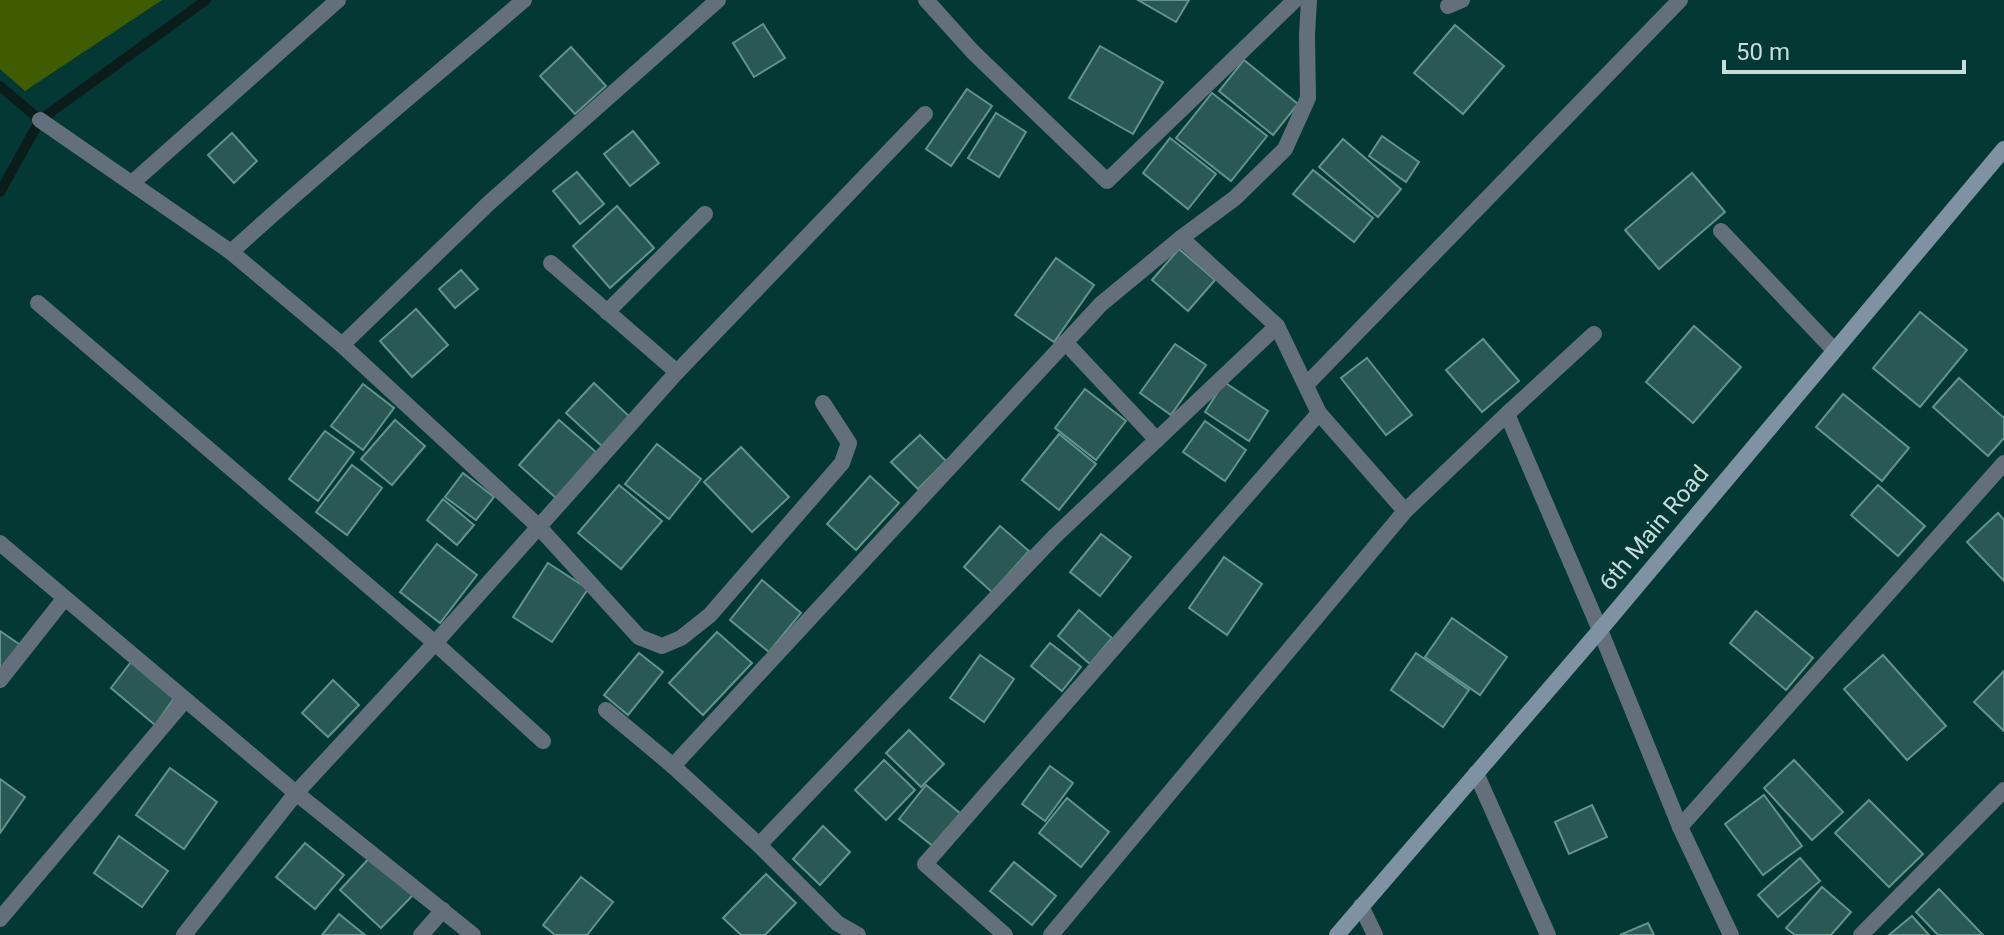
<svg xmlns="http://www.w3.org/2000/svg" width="2004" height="935" font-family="Roboto,sans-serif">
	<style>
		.green { fill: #405c00 }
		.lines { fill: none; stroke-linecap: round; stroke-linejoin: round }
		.stream { stroke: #0b1d1b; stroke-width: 10 }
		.building { fill: #2a5854; stroke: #64938d; stroke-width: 2 }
		.lane { stroke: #636f7a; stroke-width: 16 }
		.street { stroke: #636f7a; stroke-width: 16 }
		.secondary { stroke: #7f92a4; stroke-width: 16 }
		.labels { text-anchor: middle; stroke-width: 7; stroke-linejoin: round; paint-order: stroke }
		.street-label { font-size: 24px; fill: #c6dedb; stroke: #033834 }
	</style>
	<rect width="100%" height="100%" fill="#033834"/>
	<path class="green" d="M0,0H162L25,91L0,69Z"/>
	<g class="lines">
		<g class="stream">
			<path d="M0,86L40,120L0,192"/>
			<path d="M40,120L206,0"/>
		</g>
	</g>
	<g class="building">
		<path d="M1138,0H1189L1176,22Z"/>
		<path d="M763,24L785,58L754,77L733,43Z"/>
		<path d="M1455,25L1504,66L1463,114L1414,73Z"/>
		<path d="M1100,46L1163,82L1133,134L1069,98Z"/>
		<path d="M571,47L606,86L575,114L540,76Z"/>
		<path d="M1244,60L1298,104L1273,135L1219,91Z"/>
		<path d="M967,89L992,106L951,166L926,149Z"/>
		<path d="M1212,93L1267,136L1231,181L1176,138Z"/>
		<path d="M996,113L1026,132L999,177L968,158Z"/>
		<path d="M633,131L659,163L630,186L604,154Z"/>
		<path d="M232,133L257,161L234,183L208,155Z"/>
		<path d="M1382,136L1419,162L1406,182L1369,156Z"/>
		<path d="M1170,138L1216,174L1188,209L1143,173Z"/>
		<path d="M1343,139L1401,189L1378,217L1319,167Z"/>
		<path d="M1313,170L1373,218L1354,242L1293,194Z"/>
		<path d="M577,172L604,204L580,224L553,191Z"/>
		<path d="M1692,173L1725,212L1659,269L1625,230Z"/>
		<path d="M617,206L654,248L610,288L573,246Z"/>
		<path d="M1179,249L1215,280L1188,311L1152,280Z"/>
		<path d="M1056,258L1094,285L1054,342L1015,315Z"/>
		<path d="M461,270L478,289L455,308L439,289Z"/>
		<path d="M416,309L448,345L412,377L380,341Z"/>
		<path d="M1920,312L1967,350L1920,407L1873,368Z"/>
		<path d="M1694,326L1741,367L1693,423L1646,382Z"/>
		<path d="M1483,339L1519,381L1482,412L1446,370Z"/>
		<path d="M1175,344L1206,365L1171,415L1140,393Z"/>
		<path d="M1367,358L1412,415L1386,435L1341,378Z"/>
		<path d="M1959,378L2004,418V438L1988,456L1933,407Z"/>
		<path d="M1224,382L1268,411L1249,441L1205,412Z"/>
		<path d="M594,383L632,419L605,449L566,413Z"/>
		<path d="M363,384L394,408L363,450L331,426Z"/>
		<path d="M1085,389L1126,421L1096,460L1055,428Z"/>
		<path d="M1843,394L1909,448L1882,481L1816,427Z"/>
		<path d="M395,420L425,446L392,485L361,459Z"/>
		<path d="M559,420L596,452L556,498L519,465Z"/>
		<path d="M1205,421L1246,450L1225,481L1183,452Z"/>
		<path d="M325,431L354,452L318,501L289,479Z"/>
		<path d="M1059,434L1096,464L1059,510L1022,480Z"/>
		<path d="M920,435L946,461L918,489L891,462Z"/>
		<path d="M657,444L701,479L669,519L625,484Z"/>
		<path d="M741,447L789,497L752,532L704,482Z"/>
		<path d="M352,465L382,488L347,535L316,512Z"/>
		<path d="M463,473L494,497L476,520L445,497Z"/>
		<path d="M870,476L899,503L856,550L827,524Z"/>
		<path d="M619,485L662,521L621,569L578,533Z"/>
		<path d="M1878,485L1925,526L1898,556L1851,515Z"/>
		<path d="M443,499L474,525L457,545L427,520Z"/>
		<path d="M1998,513L2004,520V581L1967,542Z"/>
		<path d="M1000,526L1029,551L992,592L964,567Z"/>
		<path d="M1101,534L1131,557L1100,596L1070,572Z"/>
		<path d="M437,544L477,575L440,623L400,592Z"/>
		<path d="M1224,557L1262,584L1227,635L1189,608Z"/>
		<path d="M548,563L588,589L552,642L513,617Z"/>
		<path d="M762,580L801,613L769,652L730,620Z"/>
		<path d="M1079,610L1112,638L1090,664L1058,636Z"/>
		<path d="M1756,611L1813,658L1786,690L1730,643Z"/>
		<path d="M1452,618L1507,657L1480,695L1425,657Z"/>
		<path d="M0,631L22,646L0,678Z"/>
		<path d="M717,632L752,663L703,715L669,683Z"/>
		<path d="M1050,643L1081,667L1062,691L1031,666Z"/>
		<path d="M639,653L663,672L628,715L604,695Z"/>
		<path d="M1416,653L1469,690L1443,727L1391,690Z"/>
		<path d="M980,655L1014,679L984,722L950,698Z"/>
		<path d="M1883,655L1946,726L1907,760L1844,689Z"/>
		<path d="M131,662L175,697L155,725L111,688Z"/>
		<path d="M2004,671V731L1974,702Z"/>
		<path d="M333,680L359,705L328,737L302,713Z"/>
		<path d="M909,730L944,764L921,787L886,753Z"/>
		<path d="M884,760L915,790L886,820L855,790Z"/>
		<path d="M1794,760L1843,812L1812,840L1764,788Z"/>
		<path d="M1050,766L1073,783L1045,821L1022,804Z"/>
		<path d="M170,768L217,802L184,849L136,815Z"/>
		<path d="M0,779L25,797L0,833Z"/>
		<path d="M926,785L961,814L934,847L899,819Z"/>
		<path d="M1764,795L1802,846L1763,875L1725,824Z"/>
		<path d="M1067,798L1109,832L1081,867L1039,833Z"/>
		<path d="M1869,800L1923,854L1889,887L1835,833Z"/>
		<path d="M1592,805L1607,837L1569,854L1555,822Z"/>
		<path d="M823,826L850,852L820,885L793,859Z"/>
		<path d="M119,836L168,871L142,907L94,873Z"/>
		<path d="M305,843L344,875L315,909L276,877Z"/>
		<path d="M372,855L414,894L381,928L340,890Z"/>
		<path d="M1800,858L1820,881L1778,917L1758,895Z"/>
		<path d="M1014,862L1056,896L1032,925L990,891Z"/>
		<path d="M766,874L796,903L765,935H741L723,918Z"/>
		<path d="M581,877L613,902L587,935H555L543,925Z"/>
		<path d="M1822,887L1851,912L1831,935H1795L1786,928Z"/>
		<path d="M1939,889L1983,935H1938L1916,912Z"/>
		<path d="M339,914L365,935H322Z"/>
		<path d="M1912,916L1929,935H1889Z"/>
		<path d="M1648,923L1654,935H1620Z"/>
	</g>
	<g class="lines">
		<path class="lane" d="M1448,6L1462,0"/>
		<g class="street">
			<path d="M926,0L973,52L1107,181L1295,0"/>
			<path d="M1309,0L1307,35L1308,98L1285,149L1235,198L1181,238L1277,326L1319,413L1405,511"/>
			<path d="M40,120L231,252L342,345L538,526L639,637L662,646L681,638L710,615L842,463L849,443L823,403"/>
			<path d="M132,183L338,0"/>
			<path d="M1721,231L1834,350"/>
			<path d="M231,252C326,165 426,84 524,0"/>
			<path d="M551,263L677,372"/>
			<path d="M38,303L435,643L543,741"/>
			<path d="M607,312L705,214"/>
			<path d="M1065,342L1157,440"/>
			<path d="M342,345L489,203L718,0"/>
			<path d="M1306,385L1680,0"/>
			<path d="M1507,414L1594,334"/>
			<path d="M0,543L296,793L473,935"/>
			<path d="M0,680L64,599"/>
			<path d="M606,710L673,766"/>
			<path d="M1476,773L1548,935"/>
			<path d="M1680,827L2004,463"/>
			<path d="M759,845L1054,537L1277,326"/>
			<path d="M1361,906L1375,935"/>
			<path d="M0,919L185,700"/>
			<path d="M184,935L296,793L435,643L677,372L925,114"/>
			<path d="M421,935L443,910"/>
			<path d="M858,935L837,923L759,845L673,766L1101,304L1181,238"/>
			<path d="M1005,935L925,864L1319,413"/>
			<path d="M1051,935L1405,511L1507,414L1600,630L1680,827L1731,935"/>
			<path d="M1861,935L2004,790"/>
		</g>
		<path class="secondary" d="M1337,935L1600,630L2004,149"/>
	</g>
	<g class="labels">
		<g class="street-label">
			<text transform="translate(1654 528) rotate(-50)" y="8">6th Main Road</text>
		</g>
	</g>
	<path d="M1724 60v12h240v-12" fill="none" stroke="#c6dedb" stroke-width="4"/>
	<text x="1736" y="60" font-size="24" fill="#c6dedb" stroke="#033834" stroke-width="6" paint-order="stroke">50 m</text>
</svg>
